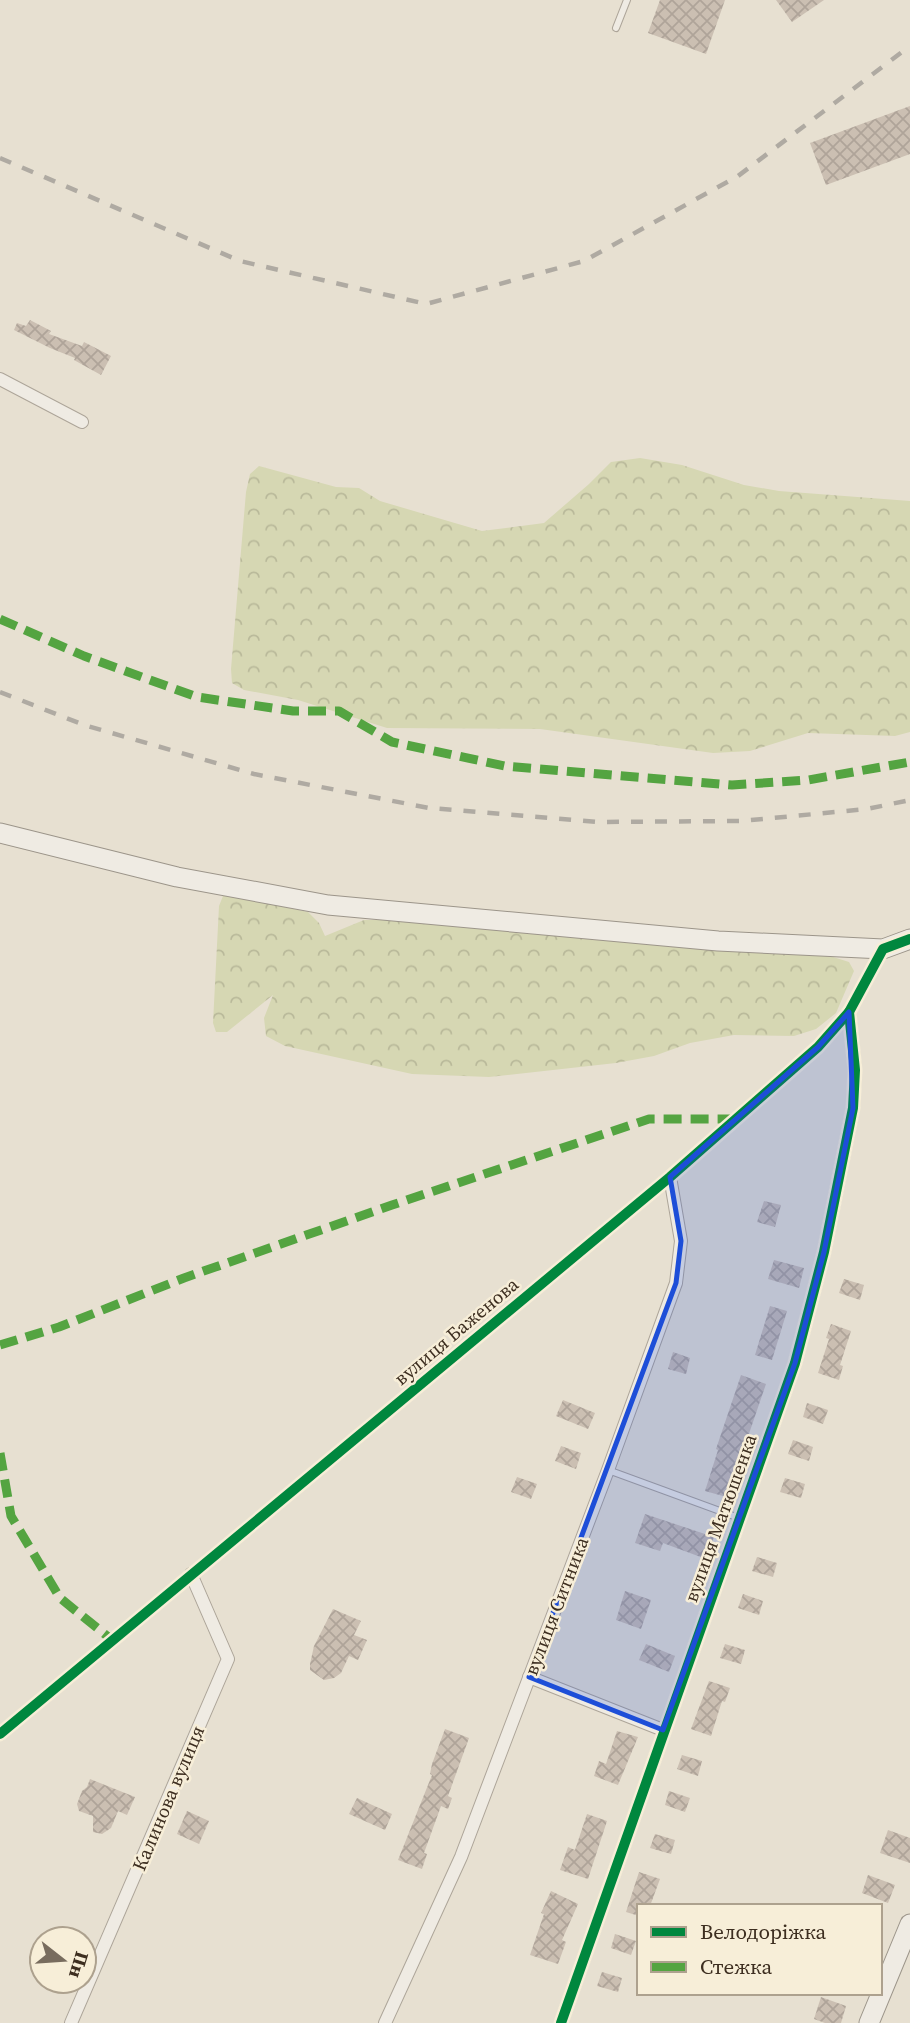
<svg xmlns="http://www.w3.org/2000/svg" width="910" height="2023" font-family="'Source Serif 4',serif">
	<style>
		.forest { fill: url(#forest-crowns) }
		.building { fill: url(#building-cross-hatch) }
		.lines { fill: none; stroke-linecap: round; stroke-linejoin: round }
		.lane-casing { stroke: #ada599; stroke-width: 8 }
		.street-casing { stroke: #ada599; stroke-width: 14 }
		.secondary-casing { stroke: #9c958a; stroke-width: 21 }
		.lane { stroke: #efebe3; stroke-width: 6 }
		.street { stroke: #efebe3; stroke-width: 12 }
		.secondary { stroke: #efebe3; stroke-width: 19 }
		.rail { stroke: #afaaa2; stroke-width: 4.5; stroke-dasharray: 12 12; stroke-linecap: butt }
		.quiet { stroke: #54a441; stroke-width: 9; stroke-dasharray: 18 9; stroke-linecap: butt }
		.cycleway-casing { stroke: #f7eed8; stroke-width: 15 }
		.cycleway { stroke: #00873e; stroke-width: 10 }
		.marked { fill: #1d4ed8; fill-opacity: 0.2; stroke: #1d4ed8; stroke-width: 5; stroke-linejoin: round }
		.labels { text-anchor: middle; stroke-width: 5; stroke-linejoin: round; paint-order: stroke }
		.street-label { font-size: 19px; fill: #3d2e20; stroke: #f7eed8 }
	</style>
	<defs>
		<pattern id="forest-crowns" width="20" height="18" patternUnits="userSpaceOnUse" patternTransform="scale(1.75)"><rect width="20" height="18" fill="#d6d7b3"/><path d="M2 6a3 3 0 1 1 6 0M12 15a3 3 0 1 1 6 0" fill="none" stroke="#b9b99a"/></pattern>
		<pattern id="building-cross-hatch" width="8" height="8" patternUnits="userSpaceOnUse" patternTransform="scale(1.75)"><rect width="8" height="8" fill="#cbbfb2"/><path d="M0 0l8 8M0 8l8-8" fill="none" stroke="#afa499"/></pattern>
	</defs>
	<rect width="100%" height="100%" fill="#e7e0d1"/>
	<g class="forest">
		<path d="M640,458L682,465L744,485L779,491L910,501V732L895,736L808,733L750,751L713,753L540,729L387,728L298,700L244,690L232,683L231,669L246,492L250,474L259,466L336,487L359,488L380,501L482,531L544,523L589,484L611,462Z"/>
		<path d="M223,896H235L308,912L319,923L325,936L364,920H389L503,929L611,941L830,956L849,962L854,971L836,1013L816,1029L794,1036L734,1035L690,1043L654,1056L616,1063L489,1077L412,1074L285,1046L266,1036L264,1018L273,995L227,1032H216L213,1023L219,906Z"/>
	</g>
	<g class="building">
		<path d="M660,0H725L706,54L648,33Z"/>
		<path d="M776,0H824L792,22Z"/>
		<path d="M910,106V154L826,185L810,143Z"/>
		<path d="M30,320L51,331L49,334L82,346L84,342L111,356L101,375L74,360L75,358L50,348L14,330L17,323L26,326Z"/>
		<path d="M764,1201L781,1205L775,1227L757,1222Z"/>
		<path d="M774,1260L804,1268L799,1288L768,1279Z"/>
		<path d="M844,1279L864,1285L860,1300L839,1293Z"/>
		<path d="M770,1306L787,1311L772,1360L755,1355Z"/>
		<path d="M831,1324L851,1331L840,1365L843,1366L839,1380L818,1373L829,1339L826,1338Z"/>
		<path d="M673,1352L690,1358L686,1374L668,1369Z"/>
		<path d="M741,1375L766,1384L738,1466L730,1498L705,1491L718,1450L716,1449Z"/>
		<path d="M563,1400L595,1413L588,1429L556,1416Z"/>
		<path d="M807,1403L828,1410L823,1424L803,1417Z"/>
		<path d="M793,1440L813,1447L809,1461L788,1454Z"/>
		<path d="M561,1446L581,1453L576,1469L555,1461Z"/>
		<path d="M517,1477L537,1484L531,1499L511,1492Z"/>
		<path d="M785,1478L805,1484L801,1498L780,1492Z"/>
		<path d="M645,1514L714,1537L706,1559L663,1543L660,1551L635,1543Z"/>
		<path d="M757,1557L777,1563L773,1577L752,1571Z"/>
		<path d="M625,1591L651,1600L641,1629L616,1620Z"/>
		<path d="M743,1594L763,1601L759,1615L738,1608Z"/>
		<path d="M333,1609L361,1621L354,1635L367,1640L358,1660L349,1656L341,1673L334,1678L324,1680L310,1670V1664L314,1646Z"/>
		<path d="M646,1644L675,1656L669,1672L639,1660Z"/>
		<path d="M725,1644L745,1650L741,1664L720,1658Z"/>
		<path d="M709,1681L730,1688L725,1702L722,1701L711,1736L691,1729Z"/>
		<path d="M445,1729L469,1738L448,1796L452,1798L448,1809L441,1806L424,1853L427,1854L422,1869L398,1860L432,1775L430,1774L432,1764Z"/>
		<path d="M617,1731L638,1737L618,1785L594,1776L599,1761L606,1764Z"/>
		<path d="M682,1755L702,1761L698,1776L677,1769Z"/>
		<path d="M90,1779L135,1797L127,1815L118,1811L111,1828L102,1834L93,1832V1816L79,1811L77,1804L82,1791L87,1787Z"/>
		<path d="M669,1791L690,1798L685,1812L665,1805Z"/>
		<path d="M357,1798L392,1814L385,1830L349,1814Z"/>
		<path d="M187,1811L209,1821L199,1844L177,1834Z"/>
		<path d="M587,1814L607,1821L588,1879L560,1870L568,1847L575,1850Z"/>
		<path d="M888,1830L910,1838V1863L880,1853Z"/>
		<path d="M655,1834L675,1840L671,1854L650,1848Z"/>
		<path d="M639,1872L660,1879L650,1906H639V1916L626,1912Z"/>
		<path d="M868,1875L895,1885L888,1903L862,1893Z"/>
		<path d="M551,1891L578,1904L562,1940L566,1942L558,1964L530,1955L544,1914L541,1913Z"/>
		<path d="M615,1934L636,1941L631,1955L611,1948Z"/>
		<path d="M602,1972L622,1978L618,1992L597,1986Z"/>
		<path d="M821,1997L846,2006L841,2023H825L814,2019Z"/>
	</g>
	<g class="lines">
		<defs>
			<g id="lane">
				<path d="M616,28L627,0"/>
				<path d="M608,1470L739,1518"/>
			</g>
			<g id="street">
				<path d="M0,379L82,422"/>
				<path d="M529,1677L663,1730"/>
				<path d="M0,1734L670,1177L818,1047L849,1012L883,949"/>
				<path d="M71,2023L228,1659L191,1574"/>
				<path d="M385,2023L461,1857L608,1470L676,1283L681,1241L670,1177"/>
				<path d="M561,2023L795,1363L824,1252L853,1108L855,1070L849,1012"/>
			</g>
			<g id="secondary">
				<path d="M0,833L177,877L328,905L718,941L883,949L910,939"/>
				<path d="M869,2023L910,1924"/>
			</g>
		</defs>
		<use href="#lane" class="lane-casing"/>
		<use href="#street" class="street-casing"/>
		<use href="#secondary" class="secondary-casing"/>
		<use href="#lane" class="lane"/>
		<use href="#street" class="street"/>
		<use href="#secondary" class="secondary"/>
		<g class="rail">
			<path d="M0,158L240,261L426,304L584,261L738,176L910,46"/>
			<path d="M0,692L84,725L254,774L429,808L599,822L741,821L867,809L910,800"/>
		</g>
		<g class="quiet">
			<path d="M0,619L84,656L197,697L293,711H339L392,742L505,766L732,785L808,780L910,762"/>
			<path d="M0,1345L59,1327L184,1278L392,1205L649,1119H734"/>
			<path d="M0,1453L11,1516L60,1598L112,1640"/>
		</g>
		<defs>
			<g id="cycleway">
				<path d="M0,1734L670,1177L818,1047L849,1012L883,949L910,939"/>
				<path d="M561,2023L795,1363L824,1252L853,1108L855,1070L849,1012"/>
			</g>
		</defs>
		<use href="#cycleway" class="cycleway-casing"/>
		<use href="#cycleway" class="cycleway"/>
	</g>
	<path class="marked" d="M849,1012L853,1108L824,1252L795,1363L663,1730L529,1677L676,1283L681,1241L670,1177L818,1047Z"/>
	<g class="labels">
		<g class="street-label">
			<text transform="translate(456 1331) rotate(-40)" y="7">вулиця Баженова</text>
			<text transform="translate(720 1518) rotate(-70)" y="7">вулиця Матюшенка</text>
			<text transform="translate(556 1606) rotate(-69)" y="7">вулиця Ситника</text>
			<text transform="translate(168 1798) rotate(-67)" y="7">Калинова вулиця</text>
		</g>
	</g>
	<rect x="637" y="1904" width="245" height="91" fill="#f7eed8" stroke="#ada18e" stroke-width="2"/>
	<rect x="651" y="1927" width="35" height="10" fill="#00873e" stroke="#ada18e" stroke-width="2"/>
	<text x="700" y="1939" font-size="21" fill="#3d2e20">Велодоріжка</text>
	<rect x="651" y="1962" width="35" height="10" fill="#54a441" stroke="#ada18e" stroke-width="2"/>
	<text x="700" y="1974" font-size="21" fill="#3d2e20">Стежка</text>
	<g transform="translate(63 1960) rotate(107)"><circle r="33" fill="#f7eed8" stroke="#ada18e" stroke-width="2"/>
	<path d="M0-5L12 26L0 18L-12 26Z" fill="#786c5e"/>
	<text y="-10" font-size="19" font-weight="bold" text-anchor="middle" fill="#3d2e20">Пн</text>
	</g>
</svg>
